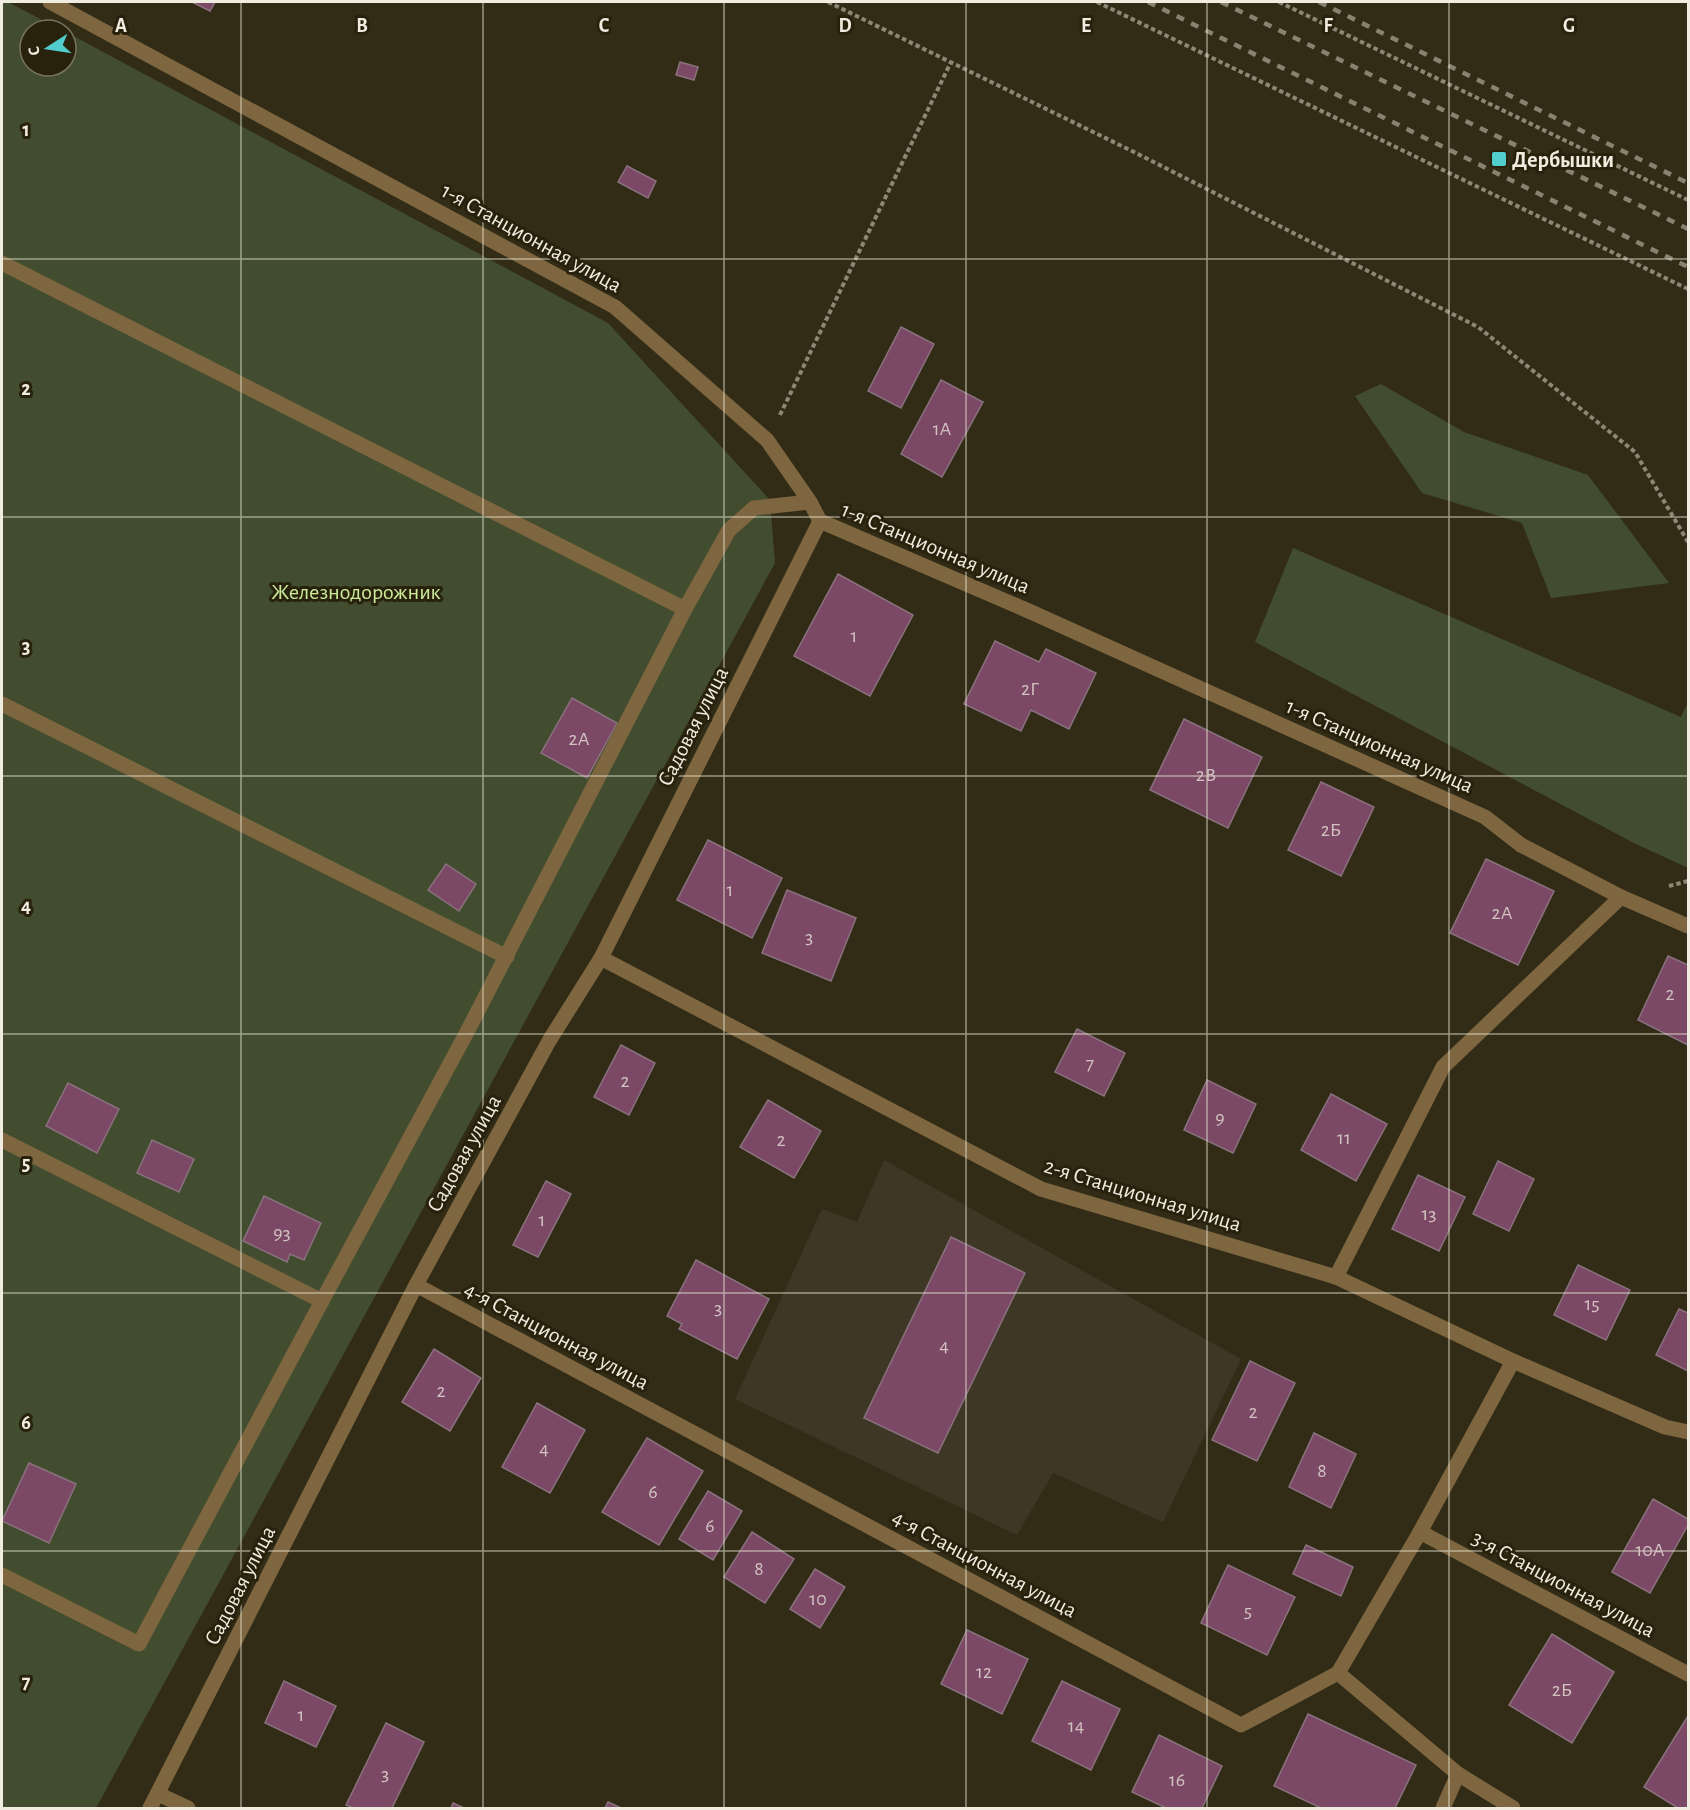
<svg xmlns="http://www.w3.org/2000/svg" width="1690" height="1810" font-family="'Alegreya Sans',sans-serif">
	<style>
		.education { fill: #3f3726 }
		.green { fill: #414d2e }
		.building { fill: #7b4965; stroke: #8a717e; stroke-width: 1.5 }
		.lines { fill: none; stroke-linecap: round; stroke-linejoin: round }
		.path { stroke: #8d8876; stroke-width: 4; stroke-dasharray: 4.5 3; stroke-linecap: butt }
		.lane { stroke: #7e6640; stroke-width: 15 }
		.street { stroke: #7e6640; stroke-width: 15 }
		.rail { stroke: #888371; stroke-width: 4.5; stroke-dasharray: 8 8; stroke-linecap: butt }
		.grid { fill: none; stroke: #f0ecdf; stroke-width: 1.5; stroke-opacity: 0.55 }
		.poi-dot { fill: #52cdcd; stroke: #28220d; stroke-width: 2 }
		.labels { text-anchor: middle; stroke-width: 6; stroke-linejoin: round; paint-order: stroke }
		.number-label { font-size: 20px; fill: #d3c3c0 }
		.poi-label { font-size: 22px; font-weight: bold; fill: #f0ecdf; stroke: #28220d; text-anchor: start }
		.street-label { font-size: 22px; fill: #f0ecdf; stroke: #28220d }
		.park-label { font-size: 22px; fill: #cbe998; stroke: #28220d }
		.grid-label { font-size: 20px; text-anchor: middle; font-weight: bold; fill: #f0ecdf; stroke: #28220d; stroke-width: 6; stroke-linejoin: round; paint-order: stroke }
	</style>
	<rect width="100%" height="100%" fill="#322c16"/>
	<path class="education" d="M884,1160L1241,1359L1163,1522L1053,1473L1017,1535L735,1399L822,1209L857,1222Z"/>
	<g class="green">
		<path d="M2,2H8L61,30H30V66H66V32L608,323L770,500L775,563L96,1808H2Z"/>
		<path d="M1381,384L1464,432L1588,475L1669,583L1551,598L1522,523L1422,493L1355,396Z"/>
		<path d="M1293,548L1681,717L1688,702V868L1634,843L1255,642Z"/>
	</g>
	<g class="building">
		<path d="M192,2H215L210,11Z"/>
		<path d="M680,62L698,67L694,80L676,75Z"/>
		<path d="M627,166L656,181L648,198L618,182Z"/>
		<path d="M901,327L934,344L901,408L868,391Z"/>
		<path d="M941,380L983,402L942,477L901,454Z"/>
		<path d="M838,574L913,615L870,696L794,656Z"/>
		<path d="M995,641L1039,662L1046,649L1096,673L1069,729L1031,710L1021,731L964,704Z"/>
		<path d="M572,698L617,723L587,778L541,753Z"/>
		<path d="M1184,719L1262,757L1228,828L1150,790Z"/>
		<path d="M1321,782L1374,807L1341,876L1288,850Z"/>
		<path d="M708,840L782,878L752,938L677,900Z"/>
		<path d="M1486,859L1554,891L1518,965L1450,933Z"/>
		<path d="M446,864L476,884L459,911L428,890Z"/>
		<path d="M787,890L856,918L831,981L762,953Z"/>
		<path d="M1668,956L1688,965V1045L1638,1020Z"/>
		<path d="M1077,1029L1125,1053L1104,1096L1055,1072Z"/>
		<path d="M621,1045L655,1063L629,1115L594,1097Z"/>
		<path d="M1207,1080L1256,1104L1233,1153L1184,1130Z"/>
		<path d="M68,1083L119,1109L97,1153L46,1126Z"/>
		<path d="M1331,1094L1387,1124L1356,1181L1301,1150Z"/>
		<path d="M768,1100L821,1131L794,1178L740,1147Z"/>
		<path d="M152,1140L194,1159L179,1192L137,1173Z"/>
		<path d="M1498,1161L1534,1179L1509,1231L1473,1214Z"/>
		<path d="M1418,1175L1465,1197L1439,1251L1392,1229Z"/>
		<path d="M546,1181L571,1194L538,1257L513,1245Z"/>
		<path d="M264,1196L321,1223L304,1260L290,1254L287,1262L243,1241Z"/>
		<path d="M951,1237L1025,1273L938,1453L864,1418Z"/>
		<path d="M696,1260L769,1299L737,1359L679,1329L682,1324L667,1316Z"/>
		<path d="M1578,1265L1630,1290L1606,1340L1554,1315Z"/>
		<path d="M1679,1309L1688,1313V1371L1656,1355Z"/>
		<path d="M434,1349L481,1378L450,1431L402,1402Z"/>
		<path d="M1250,1361L1295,1383L1257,1461L1212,1440Z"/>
		<path d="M537,1403L585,1430L550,1493L502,1467Z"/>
		<path d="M1314,1433L1356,1454L1331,1508L1289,1487Z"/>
		<path d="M647,1438L703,1471L659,1545L602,1512Z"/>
		<path d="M29,1463L76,1484L49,1543L2,1521Z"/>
		<path d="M708,1491L742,1511L713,1560L679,1539Z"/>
		<path d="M1653,1499L1688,1519V1525L1650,1593L1612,1572Z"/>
		<path d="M752,1532L794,1559L765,1603L724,1577Z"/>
		<path d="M1306,1545L1353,1567L1341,1596L1293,1574Z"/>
		<path d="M1228,1565L1295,1597L1267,1655L1201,1623Z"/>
		<path d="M815,1569L845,1587L820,1628L790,1609Z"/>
		<path d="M967,1630L1028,1659L1002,1714L941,1684Z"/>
		<path d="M1552,1634L1614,1672L1572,1743L1509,1705Z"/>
		<path d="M284,1681L336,1706L316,1747L265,1723Z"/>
		<path d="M1062,1681L1120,1709L1091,1770L1032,1741Z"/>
		<path d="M1308,1714L1416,1765L1395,1808H1321L1274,1786Z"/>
		<path d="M1688,1716V1808H1678L1644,1787Z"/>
		<path d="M386,1723L424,1742L392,1808H354L346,1805Z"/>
		<path d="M1159,1735L1222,1766L1202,1808H1166L1132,1792Z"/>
		<path d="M608,1802L621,1808H605Z"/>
		<path d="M453,1803L464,1808H451Z"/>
	</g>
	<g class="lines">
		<g class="path">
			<path d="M828,2L1136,153L1478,327L1635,452L1688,542"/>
			<path d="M1097,2L1688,289"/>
			<path d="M1279,2L1688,200"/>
			<path d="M780,415L951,62"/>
			<path d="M1669,886L1688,881"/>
		</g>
		<g class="lane">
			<path d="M2,263L685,609"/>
			<path d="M2,704L507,957"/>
			<path d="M2,1140L322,1301L467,1032L685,609L729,530L754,508L810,502"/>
			<path d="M1336,1277L1443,1067L1621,897"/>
			<path d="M2,1575L139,1644L322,1301"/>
			<path d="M1443,1808L1458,1774"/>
		</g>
		<g class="street">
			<path d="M50,2L615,307L767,440L810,502L820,521L1031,612L1485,817L1521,845L1621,897L1688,926"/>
			<path d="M601,958L1041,1189L1336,1277L1513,1361L1665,1427L1688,1432"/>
			<path d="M416,1285L1241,1725L1338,1673L1458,1774L1513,1808"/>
			<path d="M1420,1532L1688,1674"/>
			<path d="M1338,1673L1420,1532L1513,1361"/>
			<path d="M158,1794L188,1808"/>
			<path d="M150,1808L416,1285L549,1041L601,958L820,521"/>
		</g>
		<g class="rail">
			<path d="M1148,2L1688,267"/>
			<path d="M1221,2L1688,229"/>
			<path d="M1319,2L1688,183"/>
		</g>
	</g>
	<path class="grid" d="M241,2V1808M483,2V1808M724,2V1808M966,2V1808M1207,2V1808M1449,2V1808M2,259H1688M2,517H1688M2,776H1688M2,1034H1688M2,1293H1688M2,1551H1688"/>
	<rect class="poi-dot" x="1491" y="151" width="16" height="16" rx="3"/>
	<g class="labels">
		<g class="number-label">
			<text x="942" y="435">1А</text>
			<text x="854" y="642">1</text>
			<text x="1030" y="695">2Г</text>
			<text x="579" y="745">2А</text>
			<text x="1206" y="781">2В</text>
			<text x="1331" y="836">2Б</text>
			<text x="730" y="896">1</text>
			<text x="1502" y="919">2А</text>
			<text x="809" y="943">3</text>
			<text x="1670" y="1000">2</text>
			<text x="1090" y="1070">7</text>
			<text x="625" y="1087">2</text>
			<text x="1220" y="1124">9</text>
			<text x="1344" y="1144">11</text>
			<text x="781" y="1146">2</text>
			<text x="1429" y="1220">13</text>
			<text x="542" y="1226">1</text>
			<text x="282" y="1239">93</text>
			<text x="1592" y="1310">15</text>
			<text x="718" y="1314">3</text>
			<text x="944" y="1352">4</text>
			<text x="441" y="1397">2</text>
			<text x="1253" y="1418">2</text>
			<text x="544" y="1455">4</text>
			<text x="1322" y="1477">8</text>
			<text x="653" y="1498">6</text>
			<text x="710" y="1532">6</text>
			<text x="1650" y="1556">10А</text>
			<text x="759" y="1575">8</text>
			<text x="818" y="1605">10</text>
			<text x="1248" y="1617">5</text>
			<text x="984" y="1678">12</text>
			<text x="1562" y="1696">2Б</text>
			<text x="301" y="1721">1</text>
			<text x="1076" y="1732">14</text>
			<text x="385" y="1780">3</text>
			<text x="1177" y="1786">16</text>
		</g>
		<g class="poi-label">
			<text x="1512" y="167">Дербышки</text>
		</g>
		<g class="street-label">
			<text transform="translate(532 237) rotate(29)" y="8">1-я Станционная улица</text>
			<text transform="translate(936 547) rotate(23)" y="8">1-я Станционная улица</text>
			<text transform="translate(692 726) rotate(-63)" y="8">Садовая улица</text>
			<text transform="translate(1380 745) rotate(24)" y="8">1-я Станционная улица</text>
			<text transform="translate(463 1153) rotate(-61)" y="8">Садовая улица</text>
			<text transform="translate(1143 1194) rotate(17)" y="8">2-я Станционная улица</text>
			<text transform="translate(557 1335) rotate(28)" y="8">4-я Станционная улица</text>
			<text transform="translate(985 1563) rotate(28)" y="8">4-я Станционная улица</text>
			<text transform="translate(1564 1583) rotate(28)" y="8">3-я Станционная улица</text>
			<text transform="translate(239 1585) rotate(-63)" y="8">Садовая улица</text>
		</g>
		<g class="park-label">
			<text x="356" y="599">Железнодорожник</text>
		</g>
	</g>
	<g class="grid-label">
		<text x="121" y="32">A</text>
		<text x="362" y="32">B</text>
		<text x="604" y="32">C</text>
		<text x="845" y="32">D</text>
		<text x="1086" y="32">E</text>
		<text x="1328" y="32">F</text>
		<text x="1569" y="32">G</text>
		<text x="26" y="136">1</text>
		<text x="26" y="395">2</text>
		<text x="26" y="653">3</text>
		<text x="26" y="912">4</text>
		<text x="26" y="1170">5</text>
		<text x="26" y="1429">6</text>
		<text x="26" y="1688">7</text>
	</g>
	<rect width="1690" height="1810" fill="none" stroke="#f0ecdf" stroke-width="6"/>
	<g transform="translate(48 48) rotate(258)"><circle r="28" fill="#28220d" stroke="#787361" stroke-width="1.5"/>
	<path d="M0-4.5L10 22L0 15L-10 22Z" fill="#52cdcd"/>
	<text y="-9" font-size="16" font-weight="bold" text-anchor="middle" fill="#f0ecdf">С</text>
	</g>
</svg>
